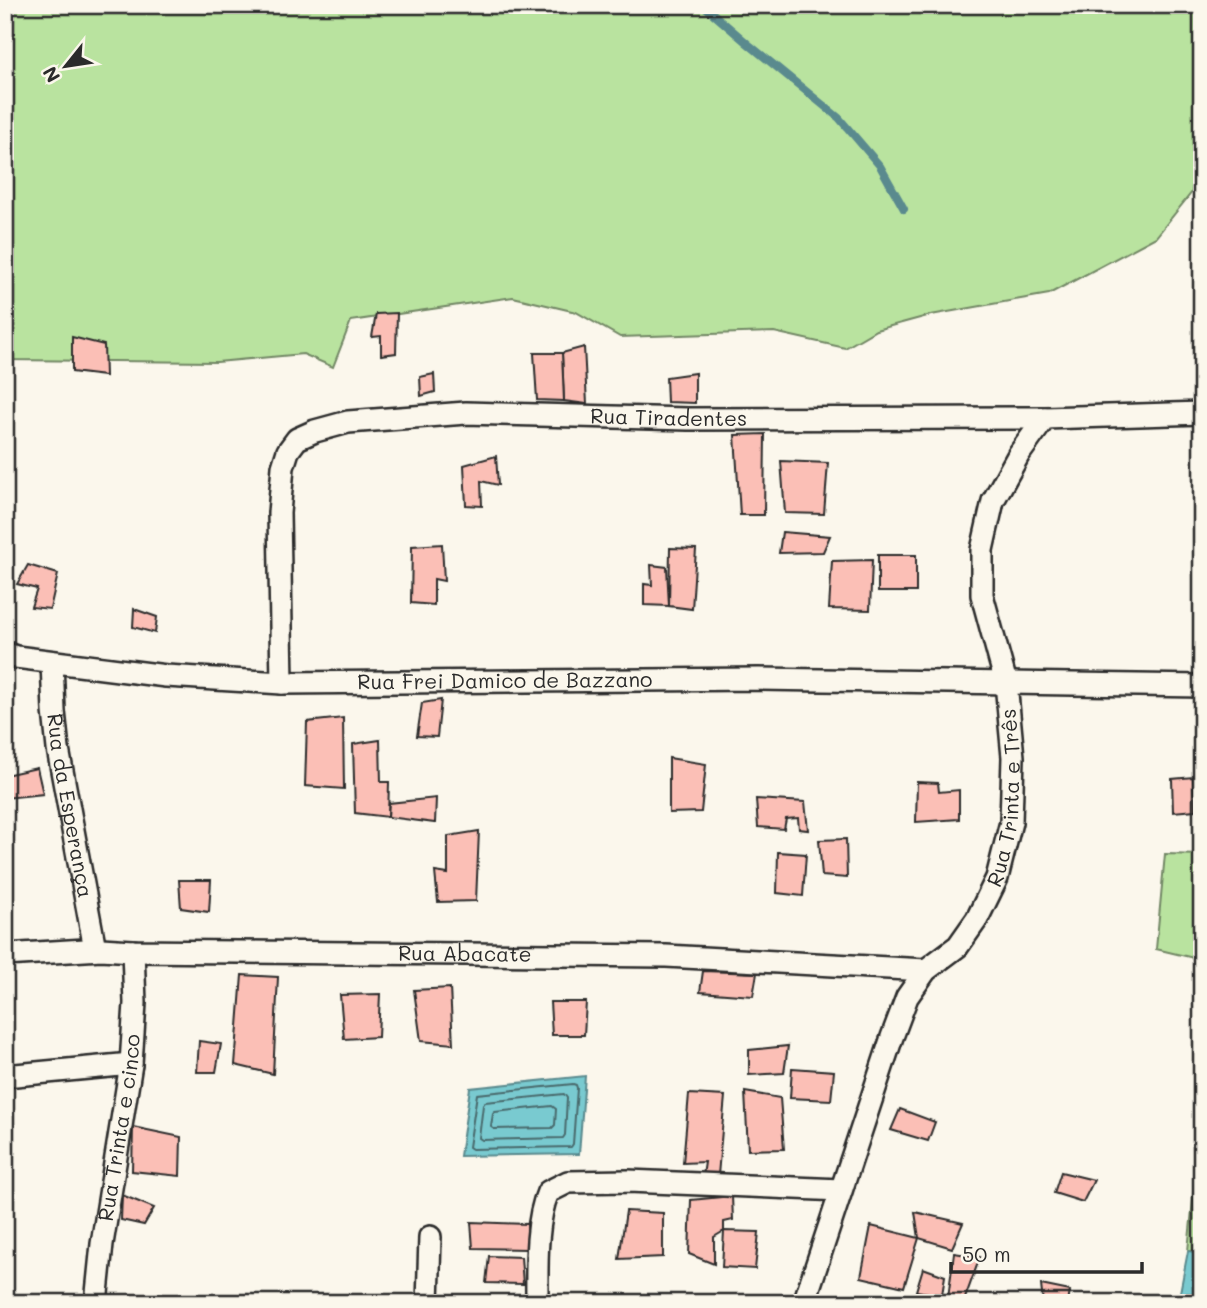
<svg xmlns="http://www.w3.org/2000/svg" width="1207" height="1308" font-family="Mali,sans-serif">
	<style>
		.green { fill: #b9e39f; stroke: #728765; stroke-width: 2 }
		.water { fill: #79cad0; stroke: #5a8a8e; stroke-width: 2 }
		.lines { fill: none; stroke-linecap: round; stroke-linejoin: round }
		.shore { stroke: #4a6b6d; stroke-width: 2 }
		.stream { stroke: #5a8a8e; stroke-width: 8 }
		.building { fill: #fbbfb6; stroke: #2b2b2b; stroke-width: 2 }
		.minor-casing { stroke: #2b2b2b; stroke-width: 26 }
		.minor { stroke: #fbf7ec; stroke-width: 21 }
		.labels { text-anchor: middle; stroke-width: 7; stroke-linejoin: round; paint-order: stroke }
		.street-label { font-size: 21px; fill: #2b2b2b; stroke: #fbf7ec }
	</style>
	<rect width="100%" height="100%" fill="#fbf7ec"/>
	<filter id="ink" filterUnits="userSpaceOnUse"><feTurbulence type="fractalNoise" baseFrequency=".0143" numOctaves="2"/><feDisplacementMap in="SourceGraphic" scale="14" xChannelSelector="R" yChannelSelector="G"/><feConvolveMatrix kernelMatrix="1 2 1 2 8 2 1 2 1" color-interpolation-filters="sRGB"/></filter>
	<g filter="url(#ink)">
		<g class="green">
			<path d="M5,5H1197L1202,62V146L1192,192L1156,237L1049,294L931,315L876,330L845,348L774,332L620,337L576,312L513,297L351,321L333,367L303,354L217,362L5,360Z"/>
			<path d="M1165,854L1202,855V960L1156,949Z"/>
			<path d="M1202,1108V1253L1188,1251Z"/>
		</g>
		<g class="water">
			<path d="M585,1076L579,1154L460,1156L470,1088Z"/>
			<path d="M1188,1251L1202,1253V1303H1178Z"/>
		</g>
		<g class="lines">
			<g class="shore">
				<path d="M573,1084L576,1085L577,1088L573,1144L571,1147L472,1149L469,1147L477,1094Z"/>
				<path d="M564,1094L567,1098L565,1135L563,1138L482,1140L479,1138L483,1105L485,1102Z"/>
				<path d="M552,1106L556,1109L555,1125L552,1128L494,1129L491,1127L493,1114L495,1112Z"/>
			</g>
			<path class="stream" d="M703,5L747,43L839,118L880,166L904,209"/>
		</g>
		<g class="building">
			<path d="M397,313L396,353L381,355V336L372,337L376,314Z"/>
			<path d="M72,337L104,345L105,376L72,372Z"/>
			<path d="M584,347L587,404L564,401L562,353Z"/>
			<path d="M534,353H562L564,401L537,400Z"/>
			<path d="M695,373V403L667,402L666,377Z"/>
			<path d="M434,374L435,392L421,396L420,377Z"/>
			<path d="M765,434L764,515H740L735,435Z"/>
			<path d="M496,456L498,485L481,481L482,506L466,505L464,465Z"/>
			<path d="M781,461L828,463L824,514L785,513Z"/>
			<path d="M782,532L830,536L823,552L779,553Z"/>
			<path d="M442,544L444,581L434,579V605L411,603L412,546Z"/>
			<path d="M670,548L696,549L692,609L669,606Z"/>
			<rect x="878" y="555" width="38" height="37"/>
			<path d="M872,560L870,610L829,609L832,561Z"/>
			<path d="M28,565L58,574L50,609L31,607L37,589L17,584Z"/>
			<path d="M651,565L667,567L669,606L644,605V584L652,585Z"/>
			<path d="M134,609L157,617L155,633L133,627Z"/>
			<path d="M1195,616L1202,617V652L1194,654Z"/>
			<path d="M441,700L437,737L417,736L422,703Z"/>
			<path d="M343,718L344,789L305,786L307,722Z"/>
			<path d="M380,740L381,782H389L388,817L355,813L353,744Z"/>
			<path d="M669,758L706,764L701,812L669,813Z"/>
			<path d="M37,768L43,794L5,798V775Z"/>
			<path d="M1193,777L1195,810L1173,812L1172,779Z"/>
			<path d="M917,782L938,783L939,792L959,790V819L916,822Z"/>
			<path d="M436,798L435,823L388,817L389,803Z"/>
			<path d="M756,799L805,802L808,830L799,829L798,818L786,819L784,829L758,827Z"/>
			<path d="M479,831L476,901L438,902L435,872L448,874V836Z"/>
			<path d="M846,839L847,878L822,876L819,840Z"/>
			<path d="M778,852L806,854L803,896L777,893Z"/>
			<path d="M179,880H211L209,912L181,908Z"/>
			<path d="M703,971L757,973L753,996L700,992Z"/>
			<path d="M242,975L278,977L273,1074L235,1065Z"/>
			<path d="M450,988L453,1044L421,1041L414,990Z"/>
			<path d="M380,994L378,1037L344,1039L340,995Z"/>
			<path d="M550,1002H586L584,1035H552Z"/>
			<path d="M199,1041L221,1044L216,1072H197Z"/>
			<path d="M788,1046L784,1073L749,1075V1050Z"/>
			<path d="M792,1068L834,1071L831,1100L790,1098Z"/>
			<path d="M745,1092L780,1098L784,1149L748,1150Z"/>
			<path d="M689,1094L725,1096L718,1175L703,1176L705,1162L683,1163Z"/>
			<path d="M900,1109L935,1122L928,1141L891,1130Z"/>
			<path d="M133,1127L181,1137L180,1176L132,1171Z"/>
			<path d="M1061,1172L1094,1180L1083,1202L1054,1193Z"/>
			<path d="M122,1195L154,1208L144,1225L121,1220Z"/>
			<path d="M732,1196L733,1220L724,1222V1231L714,1237V1264L689,1254L691,1200Z"/>
			<path d="M626,1211L663,1213V1257L619,1259Z"/>
			<path d="M915,1212L963,1223L952,1248L919,1238Z"/>
			<path d="M471,1222L527,1224V1249L473,1248Z"/>
			<path d="M871,1226L919,1238L904,1287L861,1277Z"/>
			<path d="M724,1231L759,1232L755,1269L722,1267Z"/>
			<path d="M954,1253L980,1257L964,1301L948,1298Z"/>
			<path d="M489,1256L521,1257L523,1284L486,1283Z"/>
			<path d="M923,1268L945,1276L942,1295L916,1291Z"/>
			<path d="M1041,1285L1070,1291L1068,1303H1043Z"/>
		</g>
		<g class="lines">
			<defs>
				<g id="minor">
					<path id="s1" d="M5,653L16,657L166,676L282,683L759,679L1202,686"/>
					<path id="s2" d="M52,662L54,711L58,749L95,949"/>
					<path id="s3" d="M282,683L279,513L283,467L288,451L297,439L315,431L348,422L466,413L688,419L1045,418"/>
					<path id="s4" d="M5,955L101,949L133,951L666,956L926,970"/>
					<path d="M5,1076L131,1064"/>
					<path id="s5" d="M96,1303L102,1244L131,1064L135,1003L133,951"/>
					<path d="M428,1303L430,1237"/>
					<path d="M537,1303C537,1269 535,1222 548,1192L568,1182L628,1181L841,1190"/>
					<path id="s6" d="M804,1303L892,1037L907,997L926,970L958,946L977,919L997,878L1011,822L1013,757L1006,683L982,595V550L993,501L1019,454L1045,418L1202,413"/>
				</g>
			</defs>
			<use href="#minor" class="minor-casing"/>
			<use href="#minor" class="minor"/>
		</g>
	</g>
	<g class="labels">
		<g class="street-label">
			<text dy="7" stroke="none"><textPath href="#s3" startOffset="623">Rua Tiradentes</textPath></text>
			<text dy="7" stroke="none"><textPath href="#s1" startOffset="502">Rua Frei Damico de Bazzano</textPath></text>
			<text dy="7" stroke="none"><textPath href="#s6" startOffset="556">Rua Trinta e Três</textPath></text>
			<text dy="7" stroke="none"><textPath href="#s2" startOffset="145">Rua da Esperança</textPath></text>
			<text dy="7" stroke="none"><textPath href="#s4" startOffset="460">Rua Abacate</textPath></text>
			<text dy="7" stroke="none"><textPath href="#s5" startOffset="177">Rua Trinta e cinco</textPath></text>
		</g>
	</g>
	<rect width="1207" height="1308" fill="none" stroke="#fbf7ec" stroke-width="28"/>
	<rect x="14" y="14" width="1179" height="1280" fill="none" stroke="#2b2b2b" stroke-width="2.5" filter="url(#ink)"/>
	<g transform="translate(66 66) rotate(240)" stroke="#fbf7ec" stroke-width="5" paint-order="stroke">
	<path d="M0-5L12 26L0 18L-12 26Z" fill="#2b2b2b"/>
	<text y="-10" font-size="19" font-weight="bold" text-anchor="middle" fill="#2b2b2b">N</text>
	</g>
	<path d="M951 1262v10h191v-10" fill="none" stroke="#2b2b2b" stroke-width="3.5"/>
	<text x="962" y="1262" font-size="21" fill="#2b2b2b" stroke="#fbf7ec" stroke-width="5" paint-order="stroke">50 m</text>
</svg>
